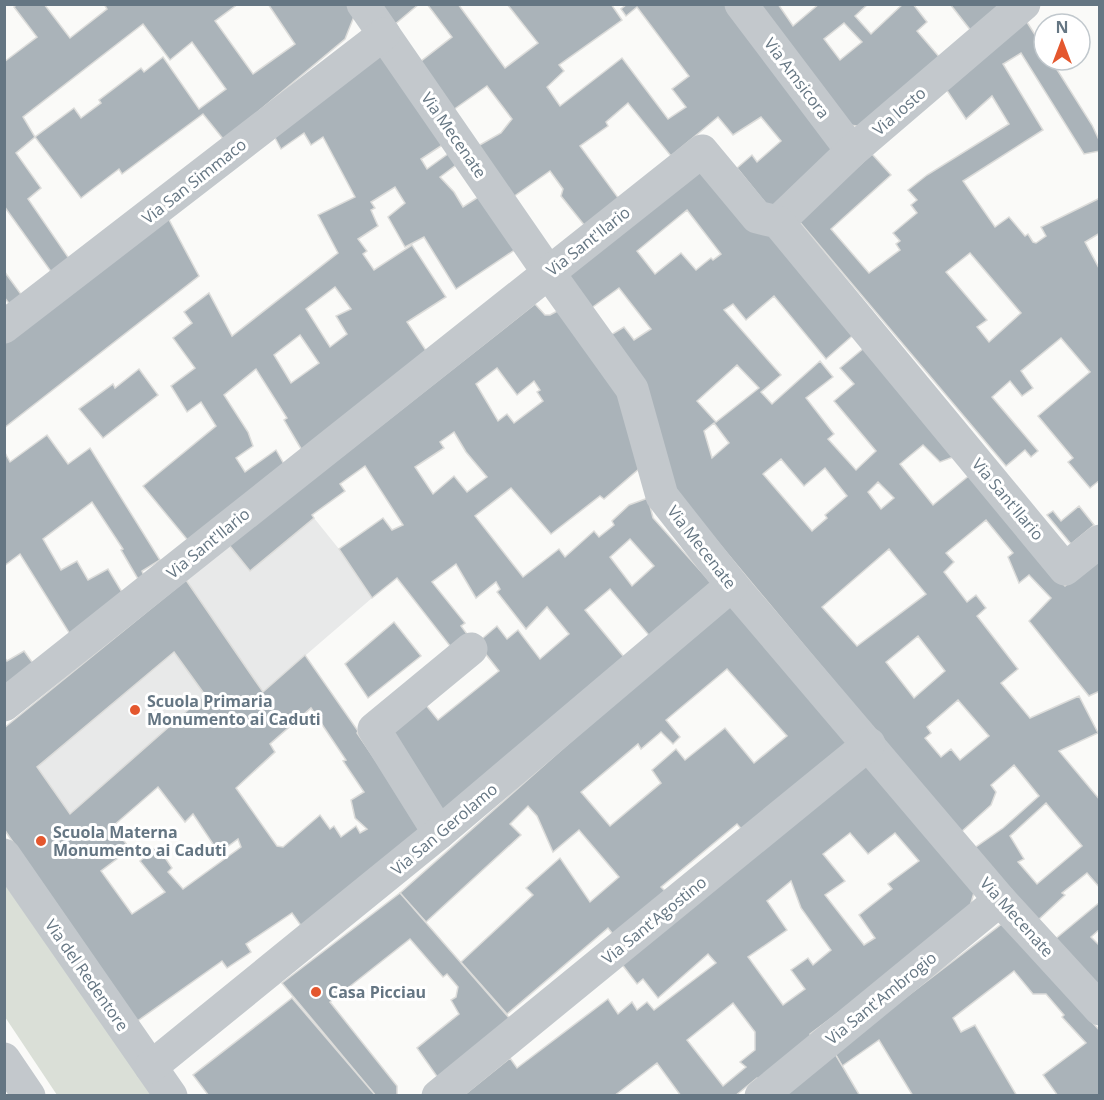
<svg xmlns="http://www.w3.org/2000/svg" width="1104" height="1100" font-family="'Open Sans',sans-serif">
	<style>
		.built { fill: #e8e9e9 }
		.green { fill: #dadfd7 }
		.building { fill: #aab3b9; stroke: #dcdcda; stroke-width: 1.5; fill-rule: evenodd }
		.lines { fill: none; stroke-linecap: round; stroke-linejoin: round }
		.minor { stroke: #c3c8cc; stroke-width: 33 }
		.poi-dot { fill: #e4572e; stroke: #fff; stroke-width: 2 }
		.labels { text-anchor: middle; stroke-width: 6; stroke-linejoin: round; paint-order: stroke }
		.street-label { font-size: 16px; fill: #657683; stroke: #fff }
		.poi-label { font-size: 16px; font-weight: bold; fill: #657683; stroke: #fff; text-anchor: start }
	</style>
	<rect width="100%" height="100%" fill="#fafaf8"/>
	<path class="built" d="M314,518L339,549L372,598L263,692L113,826L5,829L4,728L229,545L250,570Z"/>
	<path class="green" d="M4,883L152,1095H57L5,1017Z"/>
	<g class="building">
		<path d="M17,4H44L70,38L107,9L104,4H238L215,21L253,74L295,44L268,4H353L357,9L345,39L224,140L203,114L122,174L119,169L81,198L35,137L74,108L81,118L101,103L99,100L141,68L144,72L163,57L199,109L226,89L192,42L170,60L143,24L23,117L35,137L16,153L41,188L28,199L70,260L52,273L4,206V62L37,37L14,7Z"/>
		<path d="M380,4H419L394,25Z"/>
		<path d="M427,4H458L505,68L538,43L507,4H611L622,20L559,65L564,71L547,87L560,106L622,58L668,119L686,107L672,89L689,76L637,7L626,16L621,9L627,4H726L838,151L771,210L737,168L752,155L757,162L781,141L761,117L733,135L718,117L671,156L628,103L606,122L608,126L580,146L619,199L585,226L561,196L563,189L550,171L513,197L478,146L501,133L512,119L487,86L453,110L420,62L452,37Z"/>
		<path d="M756,4H778L793,26L819,4H868L855,16L871,34L903,4H913L927,22L917,31L941,59L865,127L849,125ZM844,23L862,42L840,60L824,39Z"/>
		<path d="M950,4H1000L972,32Z"/>
		<path d="M1025,19L1044,49V60H1051L1092,125L1100,142V151L1084,154L1021,53L1003,64L1043,130L963,181L995,227L1009,217L1025,236L1028,234L1033,242L1036,243L1046,236L1041,227L1100,198V233L1085,242L1100,270V480L1090,488L1068,462L1073,458L1038,416L1090,372L1061,338L1021,371L1033,388L1022,396L1010,381L992,397L1038,451L1031,457L1025,450L1006,466L798,220L872,154L891,175L831,229L869,273L900,250L896,244L900,241L893,233L917,213L911,205L917,200L908,190L927,175L1009,124L992,96L966,119L946,89ZM970,253L1021,313L989,342L977,327L987,320L946,272Z"/>
		<path d="M383,50L447,142L421,159L427,169L452,151L460,162L440,177L454,192L463,207L483,194L519,247L456,289L424,237L405,247L388,217L405,203L395,187L371,202L375,208L371,210L378,226L358,239L367,251L363,254L374,270L412,245L446,297L407,322L427,352L303,452L284,420L287,418L256,369L224,395L248,432L253,446L236,458L245,472L276,450L285,466L190,543L143,486L216,426L201,402L187,412L171,386L195,368L173,338L192,323L184,312L209,293L232,336L338,253L318,215L355,197L323,137L311,145L304,133L281,149L273,134ZM335,287L351,309L336,316L347,334L330,347L306,309ZM300,335L319,363L291,383L274,355Z"/>
		<path d="M705,163L793,250L859,330L826,359L774,296L746,320L733,304L724,310L781,375L761,392L772,404L820,361L833,377L806,398L834,434L828,439L856,470L876,451L834,401L854,384L840,368L870,343L956,456L940,462L923,445L900,464L933,505L976,470L1044,562L1065,586L1100,557V691L1089,696L1029,621L1051,598L1029,575L1019,583L1008,557L1013,553L986,520L946,553L954,562L944,572L967,602L976,595L986,608L977,616L1018,669L1001,683L1030,718L1079,696L1098,733L1059,751L1100,800V888L1087,873L1062,893L1065,895L1037,921L973,849L1003,828L1039,796L1014,765L991,785L996,792L991,805L960,833L676,492L609,336L624,327L634,340L651,329L619,288L590,309L565,273ZM687,210L721,254L713,260L711,258L696,270L681,253L655,274L637,251ZM737,365L759,388L716,422L697,401ZM714,423L729,443L712,458L704,431ZM781,459L804,486L825,468L847,496L825,515L827,518L812,531L763,474ZM878,482L894,498L881,509L868,492ZM889,549L926,594L857,646L822,607ZM918,636L945,671L914,698L886,662ZM958,700L989,736L960,760L951,749L941,757L925,738L931,733L927,727ZM1046,803L1082,846L1037,884L1018,862L1024,859L1010,836Z"/>
		<path d="M167,216L199,276L4,428V340Z"/>
		<path d="M4,271L23,297L11,306L4,297Z"/>
		<path d="M535,304L545,315H550L561,309L623,397L640,468L604,499L600,496L551,534L511,488L475,516L523,577L559,549L565,557L594,531L599,537L614,525L612,521L629,505L648,498L653,518L715,587L653,640L610,589L585,610L628,662L443,818L384,737L425,704L438,720L499,671L477,643L497,626L507,639L518,630L540,659L569,634L547,607L526,629L497,592L500,589L496,582L476,598L456,564L432,582L465,623L461,626L470,638L454,651L397,578L372,598L339,549L383,518L392,530L403,525L365,466L340,484L345,491L312,515L314,518L250,571L229,545ZM497,368L517,395L534,381L540,390L537,392L543,401L514,423L507,414L498,421L476,384ZM454,432L466,452L487,477L467,492L454,476L433,494L415,467L444,448L440,442ZM630,539L654,566L632,586L610,557Z"/>
		<path d="M139,369L158,395L103,438L79,409L113,384L115,388Z"/>
		<path d="M47,435L68,464L90,448L160,560L142,571L144,576L138,579L121,550L123,549L92,502L43,539L61,570L77,561L88,580L108,569L125,597L73,639L20,554L4,566V451L10,462Z"/>
		<path d="M1079,506L1094,525L1071,544L1047,515L1053,511L1061,521Z"/>
		<path d="M186,580L263,692L305,655L358,731L357,733L425,833L307,934L292,913L246,944L251,952L227,968L222,961L136,1022L4,829V728ZM174,652L205,695L70,814L37,767ZM311,708L346,760L343,761L364,792L351,800L355,818L367,829L360,833L356,826L341,837L334,826L330,829L320,815L283,847L277,846L236,788L275,752L270,744ZM158,787L185,822L193,814L219,853L238,839L241,847L183,889L168,872L172,868L157,846L140,861L165,892L132,914L101,871L130,849L113,826Z"/>
		<path d="M728,602L852,747L746,834L737,824L661,887L670,896L617,939L608,928L507,1014L461,962L533,895L526,888L560,858L590,902L619,877L579,830L553,852L537,816L528,806L510,824L521,835L426,922L400,893ZM727,669L787,736L754,763L725,728L685,760L676,749L652,770L661,783L610,826L581,792L638,744L641,749L661,732L673,744L680,737L666,720Z"/>
		<path d="M394,622L421,656L368,698L345,664Z"/>
		<path d="M24,651L37,669L4,696V657L7,661Z"/>
		<path d="M866,763L975,889L967,917L810,1034L811,1039L759,1081L757,1078L735,1096H681L657,1063L614,1096H463L510,1058L517,1068L608,999L618,1014L632,1002L637,1010L647,1002L654,1010L716,963L708,954L658,998L643,979L637,984L621,963ZM850,833L868,854L895,833L919,861L888,884L892,889L859,915L875,938L864,945L825,895L845,881L823,854ZM791,881L801,908L831,950L813,965L808,958L791,970L805,989L783,1005L748,957L787,930L767,901ZM733,1003L755,1032V1050L740,1062L746,1067L723,1086L687,1040Z"/>
		<path d="M400,893L517,1027L431,1096H420L424,1095L441,1082L417,1048L459,1014L451,1000L456,997L458,987L447,974L443,977L410,939L330,1002L397,1086V1096H376L282,983Z"/>
		<path d="M1100,902V929L1091,937L1100,946V990L1054,940Z"/>
		<path d="M1003,923L1100,1031V1096H1058L1043,1075L1086,1043L1062,1017L1064,1015L1046,994H1033L1014,971L953,1018L961,1032L975,1025L1017,1096H913L879,1040L842,1066L834,1052Z"/>
		<path d="M292,998L376,1096H209L193,1075Z"/>
		<path d="M834,1052L860,1096H778Z"/>
	</g>
	<g class="lines">
		<g class="minor">
			<path d="M363,4L548,272L632,389L662,496L732,585L1000,900L1100,1009"/>
			<path d="M741,4L852,151"/>
			<path d="M778,222L852,151L1024,4"/>
			<path d="M4,327L384,34"/>
			<path d="M4,705L702,151L757,217L778,222L1065,569L1100,541"/>
			<path d="M439,833L374,729L471,649"/>
			<path d="M4,855L171,1096"/>
			<path d="M4,1059L29,1096"/>
			<path d="M151,1067L439,833L732,585"/>
			<path d="M438,1096L869,744"/>
			<path d="M761,1096L1000,900"/>
		</g>
	</g>
	<g class="poi-dot">
		<circle cx="135" cy="710" r="6"/>
		<circle cx="41" cy="841" r="6"/>
		<circle cx="316" cy="992" r="6"/>
	</g>
	<g class="labels">
		<g class="street-label">
			<text transform="translate(797 78) rotate(53)" y="6">Via Amsicora</text>
			<text transform="translate(899 111) rotate(-41)" y="6">Via Iosto</text>
			<text transform="translate(454 135) rotate(55)" y="6">Via Mecenate</text>
			<text transform="translate(194 181) rotate(-38)" y="6">Via San Simmaco</text>
			<text transform="translate(588 241) rotate(-38)" y="6">Via Sant'Ilario</text>
			<text transform="translate(1008 499) rotate(50)" y="6">Via Sant'Ilario</text>
			<text transform="translate(208 543) rotate(-39)" y="6">Via Sant'Ilario</text>
			<text transform="translate(702 547) rotate(52)" y="6">Via Mecenate</text>
			<text transform="translate(444 829) rotate(-40)" y="6">Via San Gerolamo</text>
			<text transform="translate(1017 917) rotate(48)" y="6">Via Mecenate</text>
			<text transform="translate(654 920) rotate(-39)" y="6">Via Sant'Agostino</text>
			<text transform="translate(87 975) rotate(55)" y="6">Via del Redentore</text>
			<text transform="translate(881 998) rotate(-39)" y="6">Via Sant'Ambrogio</text>
		</g>
		<g class="poi-label">
			<text x="147" y="707">Scuola Primaria<tspan x="147" dy="18">Monumento ai Caduti</tspan></text>
			<text x="53" y="838">Scuola Materna<tspan x="53" dy="18">Monumento ai Caduti</tspan></text>
			<text x="328" y="998">Casa Picciau</text>
		</g>
	</g>
	<rect width="1104" height="1100" fill="none" stroke="#657683" stroke-width="12"/>
	<g transform="translate(1062 42)"><circle r="28" fill="#ffffff" stroke="#c1c8cd" stroke-width="1.5"/>
	<path d="M0-4.5L10 22L0 15L-10 22Z" fill="#e4572e"/>
	<text y="-9" font-size="16" font-weight="bold" text-anchor="middle" fill="#657683">N</text>
	</g>
</svg>
